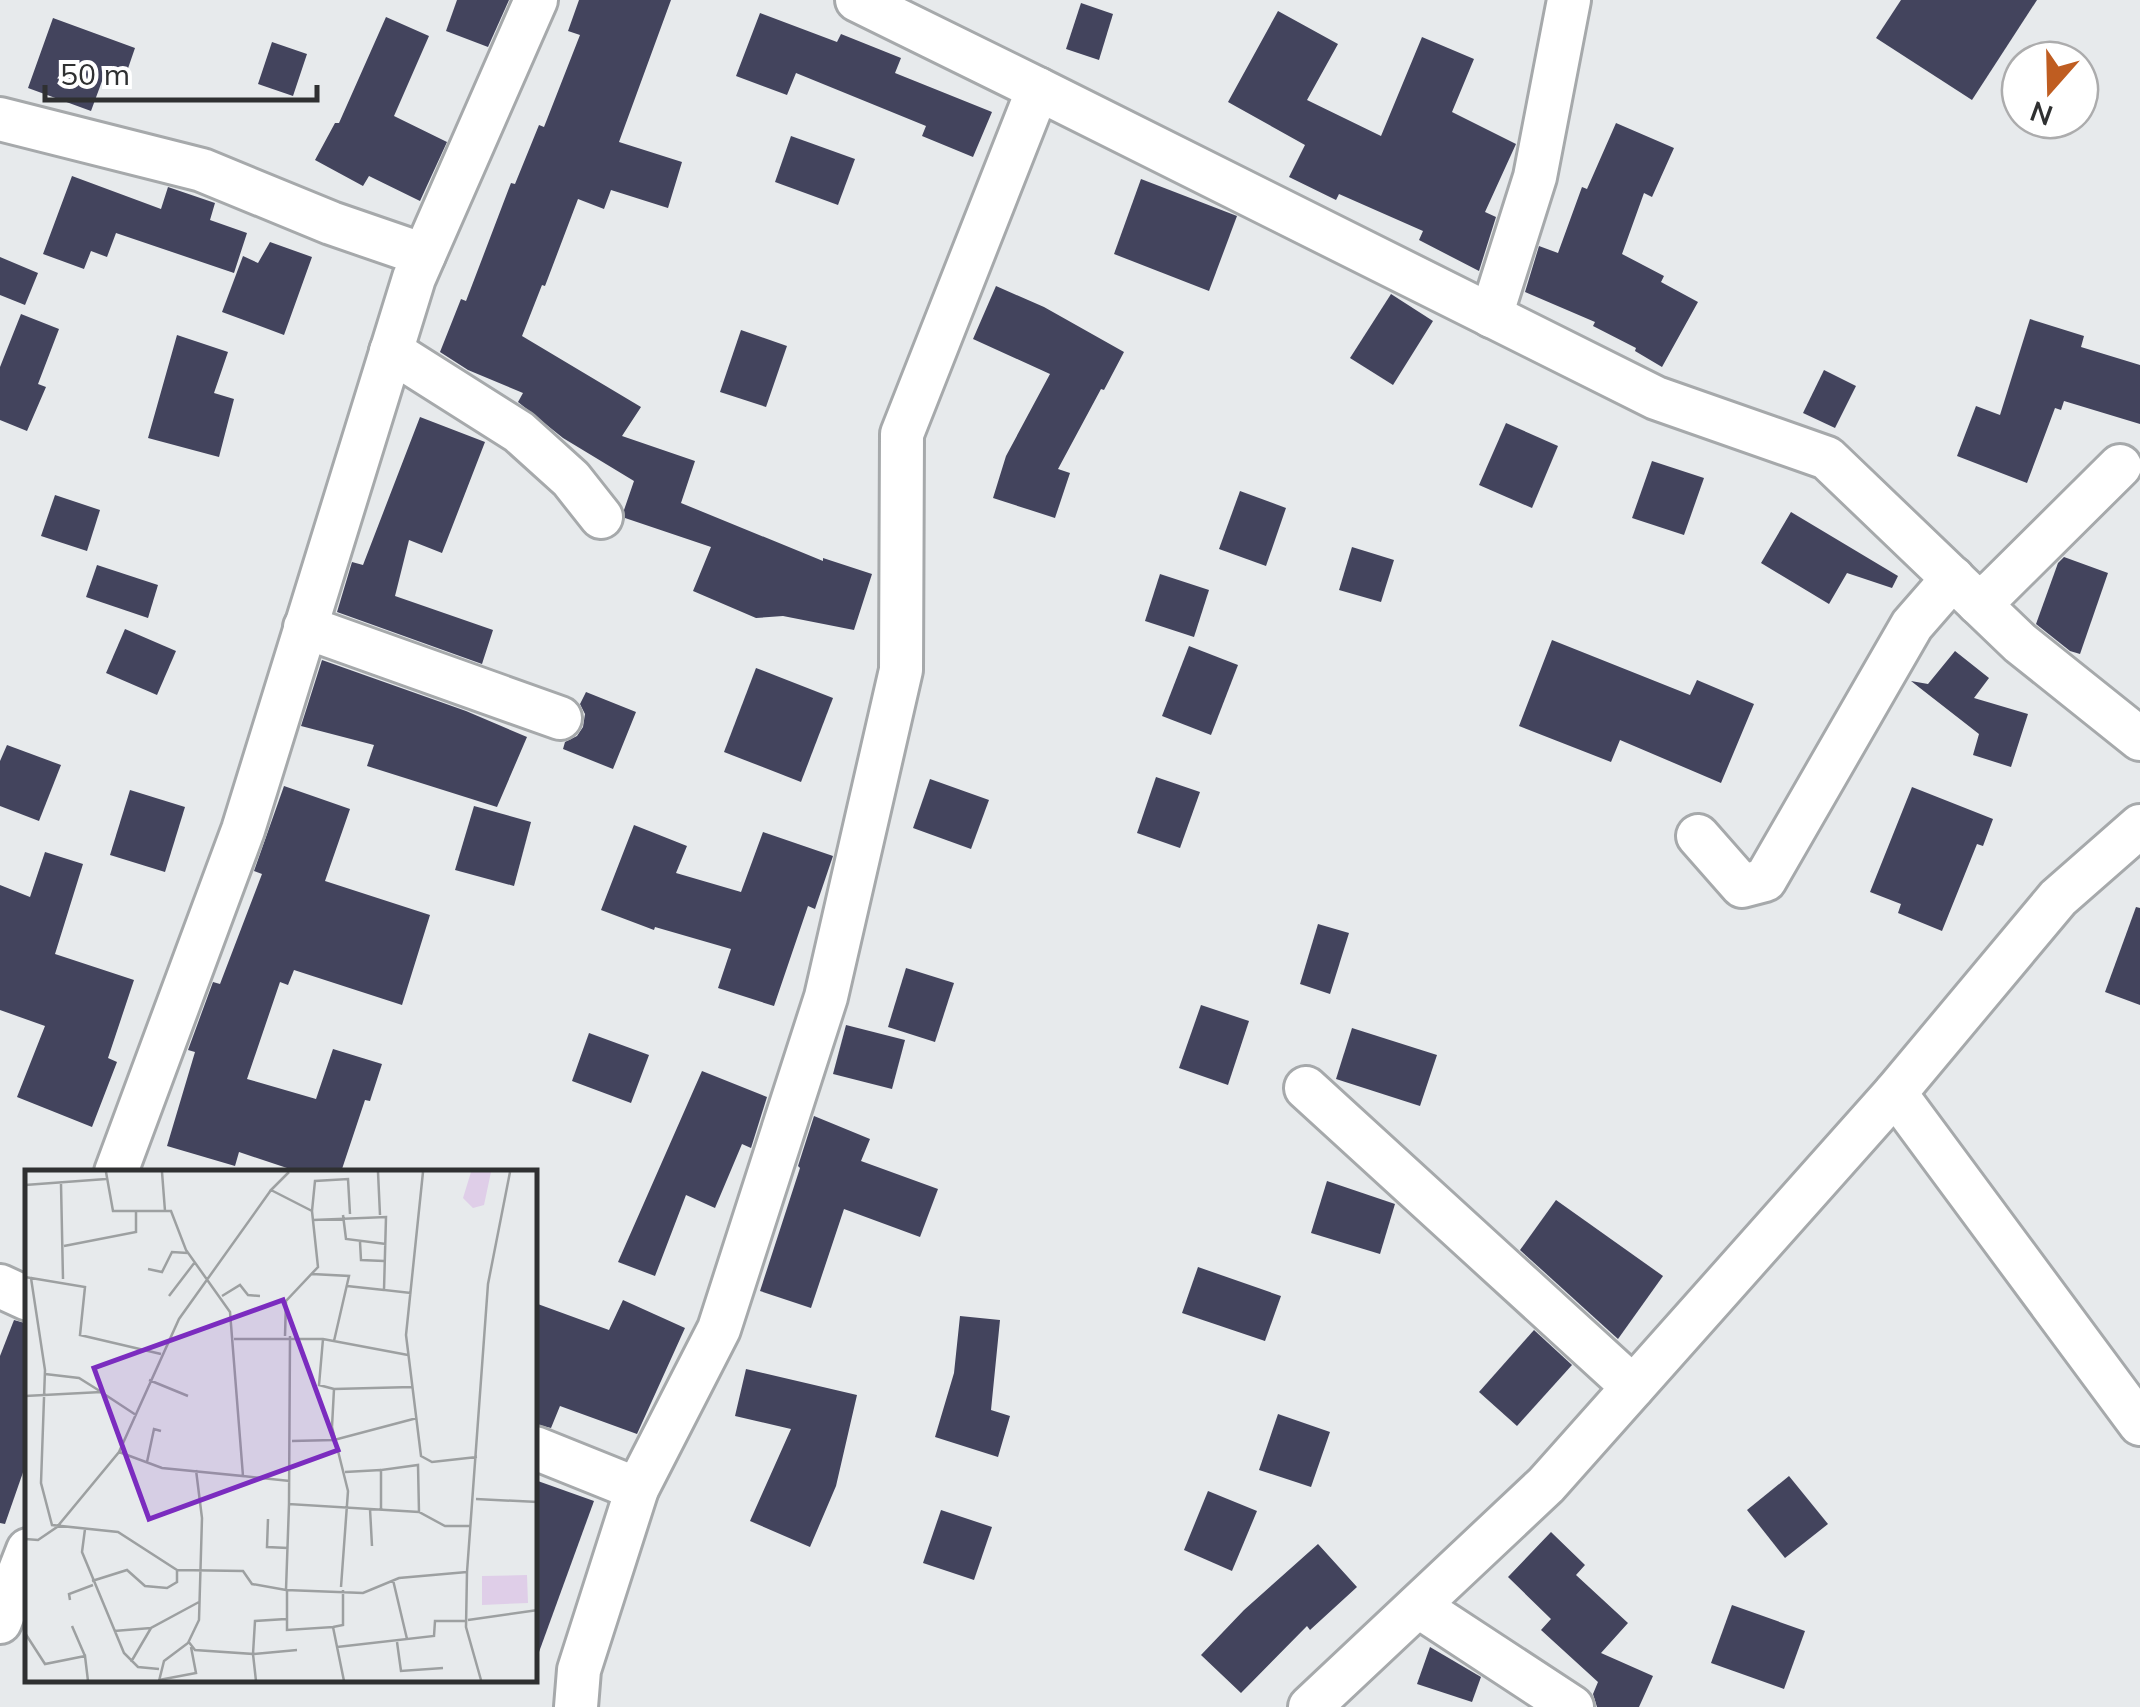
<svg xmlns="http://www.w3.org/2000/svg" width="2140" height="1707" font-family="Mulish,sans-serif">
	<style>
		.building { fill: #43445d }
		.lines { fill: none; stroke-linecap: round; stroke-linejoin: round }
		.minor-casing { stroke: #a6a9ab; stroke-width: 48 }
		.minor { stroke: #fff; stroke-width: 42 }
		.inset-road { fill: none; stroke: #9da0a1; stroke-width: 2.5 }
		.view { fill: #7b2cbf; fill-opacity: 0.15; stroke: #7b2cbf; stroke-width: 5 }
		.inset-edge { fill: none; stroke: #2f3031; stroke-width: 5 }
	</style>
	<rect width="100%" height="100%" fill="#e7eaec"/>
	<g class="building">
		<path d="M457,0H509L488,47L446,31Z"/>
		<path d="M579,0H671L619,142L682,162L668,208L611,190L604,209L578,199L545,286L542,285L522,336L641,407L622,436L695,461L681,503L823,561V558L872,574L854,630L783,616L756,618L693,591L711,547L625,518L624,510L634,481L563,438L518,402L523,393L468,370L440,352L461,299L466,301L511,183L515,184L539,125L544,127L580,35L568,31Z"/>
		<path d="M1901,0H2037L1972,100L1876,38Z"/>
		<path d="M1081,3L1113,14L1099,60L1066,49Z"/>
		<path d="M1278,11L1338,44L1307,100L1381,136L1422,37L1474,59L1452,112L1516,144L1485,212L1496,217L1479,271L1419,240L1423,231L1339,194L1336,200L1289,177L1305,145L1228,102Z"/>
		<path d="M760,13L837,42L841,34L901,58L895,73L992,112L973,157L922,136L926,126L796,73L787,95L736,76Z"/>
		<path d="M386,17L429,36L394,116L447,142L420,201L369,176L363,186L315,160L335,123H339Z"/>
		<path d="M53,18L135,48L124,80L105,73L91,111L28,88Z"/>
		<path d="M272,42L307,54L293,96L258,84Z"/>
		<path d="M1616,123L1674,148L1652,197L1644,193L1622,254L1664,276L1661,282L1698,302L1662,367L1635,351L1636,348L1593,326L1595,322L1525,292L1539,246L1558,253L1582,187L1587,189Z"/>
		<path d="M791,136L855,159L838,205L775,182Z"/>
		<path d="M72,176L161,209L168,187L215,203L210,220L247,233L234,273L116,233L107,257L91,251L84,269L43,254Z"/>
		<path d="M1141,179L1237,216L1209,291L1114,254Z"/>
		<path d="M270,242L312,257L284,335L222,312L243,256L258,263Z"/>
		<path d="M0,257L38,273L25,305L0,295Z"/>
		<path d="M996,286L1044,307L1124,352L1104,390L1101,389L1058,469L1070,473L1055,518L993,498L1006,456L1050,374L973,339Z"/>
		<path d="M1391,294L1433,321L1393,385L1350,358Z"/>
		<path d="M21,314L59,329L38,384L46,387L27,431L0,420V367Z"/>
		<path d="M2030,319L2084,336L2081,347L2140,365V424L2064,401L2061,410L2055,408L2027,483L1957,456L1976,406L2000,415Z"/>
		<path d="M741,330L787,346L766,407L720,392Z"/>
		<path d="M177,335L228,352L214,393L234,399L219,457L148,438Z"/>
		<path d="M1824,370L1856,386L1835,428L1803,413Z"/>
		<path d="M420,417L485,442L442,553L409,540L395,596L493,630L482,664L337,612L352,562L363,565Z"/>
		<path d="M1506,423L1558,446L1532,508L1479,485Z"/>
		<path d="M1652,461L1704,478L1684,535L1632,518Z"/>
		<path d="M1240,491L1286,508L1266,566L1219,549Z"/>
		<path d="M55,495L100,510L87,551L41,536Z"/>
		<path d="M1791,512L1898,576L1892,588L1847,573L1829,604L1761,563Z"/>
		<path d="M1352,547L1394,560L1381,602L1339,590Z"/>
		<path d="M2064,557L2108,573L2080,654L2070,651L2036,624L2058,563Z"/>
		<path d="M97,565L158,585L148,618L86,597Z"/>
		<path d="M1160,574L1209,590L1194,637L1145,621Z"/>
		<path d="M125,629L176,651L157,695L106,673Z"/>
		<path d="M1552,640L1690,695L1697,680L1754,704L1721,783L1620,740L1611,762L1519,726Z"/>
		<path d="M1189,646L1238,665L1211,735L1162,716Z"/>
		<path d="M1955,651L1989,678L1974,698L2028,714L2011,767L1973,755L1979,734L1911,681L1928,684Z"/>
		<path d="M322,660L466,711L527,737L497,807L367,766L374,745L301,726Z"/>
		<path d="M756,668L833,698L801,782L724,752Z"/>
		<path d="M586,692L636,712L613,769L563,749L565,742L577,736L583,727L585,714L580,704Z"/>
		<path d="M7,745L61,765L39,821L0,806V761Z"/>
		<path d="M1156,777L1200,792L1180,848L1137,833Z"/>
		<path d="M930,779L989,800L971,849L913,828Z"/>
		<path d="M284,786L350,809L325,881L430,915L402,1005L294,970L288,985L280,982L247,1079L316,1099L333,1049L382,1064L370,1101L365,1100L341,1172H299L239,1152L235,1166L167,1146L195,1052L188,1050L213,982L220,984L262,874L254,871Z"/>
		<path d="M1912,787L1993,819L1983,846L1977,844L1942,931L1898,913L1901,904L1870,892Z"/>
		<path d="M130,790L185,807L165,872L110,855Z"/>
		<path d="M474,806L531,822L514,886L455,870Z"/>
		<path d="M634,825L687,846L676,873L741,892L763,832L833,856L815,909L808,906L774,1006L718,988L731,949L655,927L654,930L601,910Z"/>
		<path d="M45,852L83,864L55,954L134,980L108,1058L117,1062L92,1127L17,1097L45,1026L0,1010V885L30,897Z"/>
		<path d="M2136,907L2140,908V1005L2105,992Z"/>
		<path d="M1318,924L1349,933L1330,994L1300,984Z"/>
		<path d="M906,968L954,983L935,1042L888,1027Z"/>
		<path d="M1201,1005L1249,1021L1228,1085L1179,1068Z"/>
		<path d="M846,1025L905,1040L892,1089L833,1074Z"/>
		<path d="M1352,1028L1437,1055L1420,1106L1336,1079Z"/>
		<path d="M589,1033L649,1055L631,1103L572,1081Z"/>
		<path d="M702,1071L767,1097L751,1148L742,1144L715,1208L686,1195L655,1276L618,1262Z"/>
		<path d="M814,1116L870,1139L861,1161L938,1189L920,1237L844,1209L811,1308L760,1291L800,1168L798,1166Z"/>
		<path d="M1327,1181L1395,1204L1380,1254L1311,1233Z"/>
		<path d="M1556,1200L1663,1276L1618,1339L1520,1250Z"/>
		<path d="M1198,1267L1281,1296L1265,1341L1182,1313Z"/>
		<path d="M623,1300L685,1328L637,1434L560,1406L551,1428L535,1424V1303L609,1330Z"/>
		<path d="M960,1316L1000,1320L991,1410L1010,1416L998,1457L935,1437L954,1373Z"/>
		<path d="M14,1320L28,1324V1458L5,1524L0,1523V1356Z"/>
		<path d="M1534,1330L1572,1365L1517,1426L1479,1392Z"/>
		<path d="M746,1369L857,1395L836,1486L810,1547L750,1521L791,1429L735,1416Z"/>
		<path d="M1278,1414L1330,1432L1311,1487L1259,1470Z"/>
		<path d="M1789,1476L1828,1524L1785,1558L1747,1510Z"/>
		<path d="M535,1480L594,1501L539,1652H535Z"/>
		<path d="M1208,1491L1257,1511L1232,1571L1184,1550Z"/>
		<path d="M941,1510L992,1527L974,1580L923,1563Z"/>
		<path d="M1551,1532L1585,1565L1576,1575L1628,1623L1601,1653L1653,1676L1639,1707H1597L1593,1694L1598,1682L1541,1630L1551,1619L1508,1577Z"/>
		<path d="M1318,1544L1357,1587L1310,1630L1307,1626L1241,1693L1201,1655L1244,1610Z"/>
		<path d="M1732,1605L1805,1631L1784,1689L1711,1663Z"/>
		<path d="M1430,1647L1481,1677L1472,1702L1417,1684Z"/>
	</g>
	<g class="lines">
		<defs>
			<g id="minor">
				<path d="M857,0L1038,89"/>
				<path d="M0,119L202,170L331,223L424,255"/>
				<path d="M1491,316L1535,177L1569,0"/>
				<path d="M391,351L519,432L571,479L601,517"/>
				<path d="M1978,603L1995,590L2120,466"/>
				<path d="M305,627L560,718"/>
				<path d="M1698,836L1742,886L1765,880L1912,625L1953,578"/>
				<path d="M1306,1088L1633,1387"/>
				<path d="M1895,1093L2140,1424"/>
				<path d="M116,1172L243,830L414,278L536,0"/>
				<path d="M0,1286L28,1299"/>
				<path d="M535,1448L637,1489"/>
				<path d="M1418,1606L1572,1707"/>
				<path d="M0,1622L28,1550"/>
				<path d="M576,1707L579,1670L637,1489L719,1329L826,997L901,670L902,434L1038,89L1656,398L1827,458L2020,643L2140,739"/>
				<path d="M1310,1707L1546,1485L1895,1093L2058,898L2140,826"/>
			</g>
		</defs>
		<use href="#minor" class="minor-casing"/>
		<use href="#minor" class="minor"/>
	</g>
	<g transform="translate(25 1170)">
		<rect width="512" height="512" fill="#e7eaec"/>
		<path d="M446,2H466L459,35L448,38L438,28ZM502,405L503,433L457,435V406Z" fill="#dfcee8"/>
		<path class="inset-road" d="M81,2L88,41H146L161,80L205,142L218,306L137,298L94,282M137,2L140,41M353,2L355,45M398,2L381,165L396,286L407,292L452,287M36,14L38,109M0,15L81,9M287,41L290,11L323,9L325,44M318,45L321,69L361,74M288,50L361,47L359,120L386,123M335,72L336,90L359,91M39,76L111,62V42M123,99L137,102L147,82L163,83M287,104L324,106L309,171M0,107L6,108L20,200L16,313L27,355L93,362L152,400L218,401L227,414L261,420L338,423L374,408L442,402M6,108L60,117L55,165L136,184M322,116L359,120M144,126L170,92M197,126L215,115L223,125L235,126M260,166L261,131L293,97L287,41L246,20L264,2M209,169H298L383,185M298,169L294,215L309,219L307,257L323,321L316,417M20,204L54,208L78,223M124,210L163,226M309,219L387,217M0,226L76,222L111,245M267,271L309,270L392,248M122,292L129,259L136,261M320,302L356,300M218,306L265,311M451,329L513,332M264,334L265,166M345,339L347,376M356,341V300L393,295L394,342M243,349L242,377L263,378M60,359L57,382L99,483L113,497L134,499M0,369L13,370L32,357L94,282L154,149L246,20M368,410L382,469M67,411L102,400L120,416L142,418L152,412V400M261,420L264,334L394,342L420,356H445M262,420V460L308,457L319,511M45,430L44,424L68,415M261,449L230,451L228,484L272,480M443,450L513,440M47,456L60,486M308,457L318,455V420M89,461L126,458M0,463L20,494L60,486L63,511M163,471L170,480L228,484L231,511M372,472L376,501L418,498M312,477L409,466L410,451H440M106,492L126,458L174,432M134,510L171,503L166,477M456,510L441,457L442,402L463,114L485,2M134,511L139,491L163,473L174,450L177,348L171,300"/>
		<path class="view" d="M258,130L313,280L124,349L69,198Z"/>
		<rect width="512" height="512" class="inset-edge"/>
	</g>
	<g transform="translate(2050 90) rotate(200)"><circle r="48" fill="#ffffff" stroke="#acacad" stroke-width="2.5"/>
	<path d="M0-8L18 38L0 25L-18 38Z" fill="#bf5d21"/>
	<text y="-15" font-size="28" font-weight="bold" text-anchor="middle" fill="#2f3031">N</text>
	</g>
	<path d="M45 85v15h272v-15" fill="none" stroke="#2f3031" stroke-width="5"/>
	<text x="60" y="85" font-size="30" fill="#2f3031" stroke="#ffffff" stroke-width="8" paint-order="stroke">50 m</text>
</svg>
